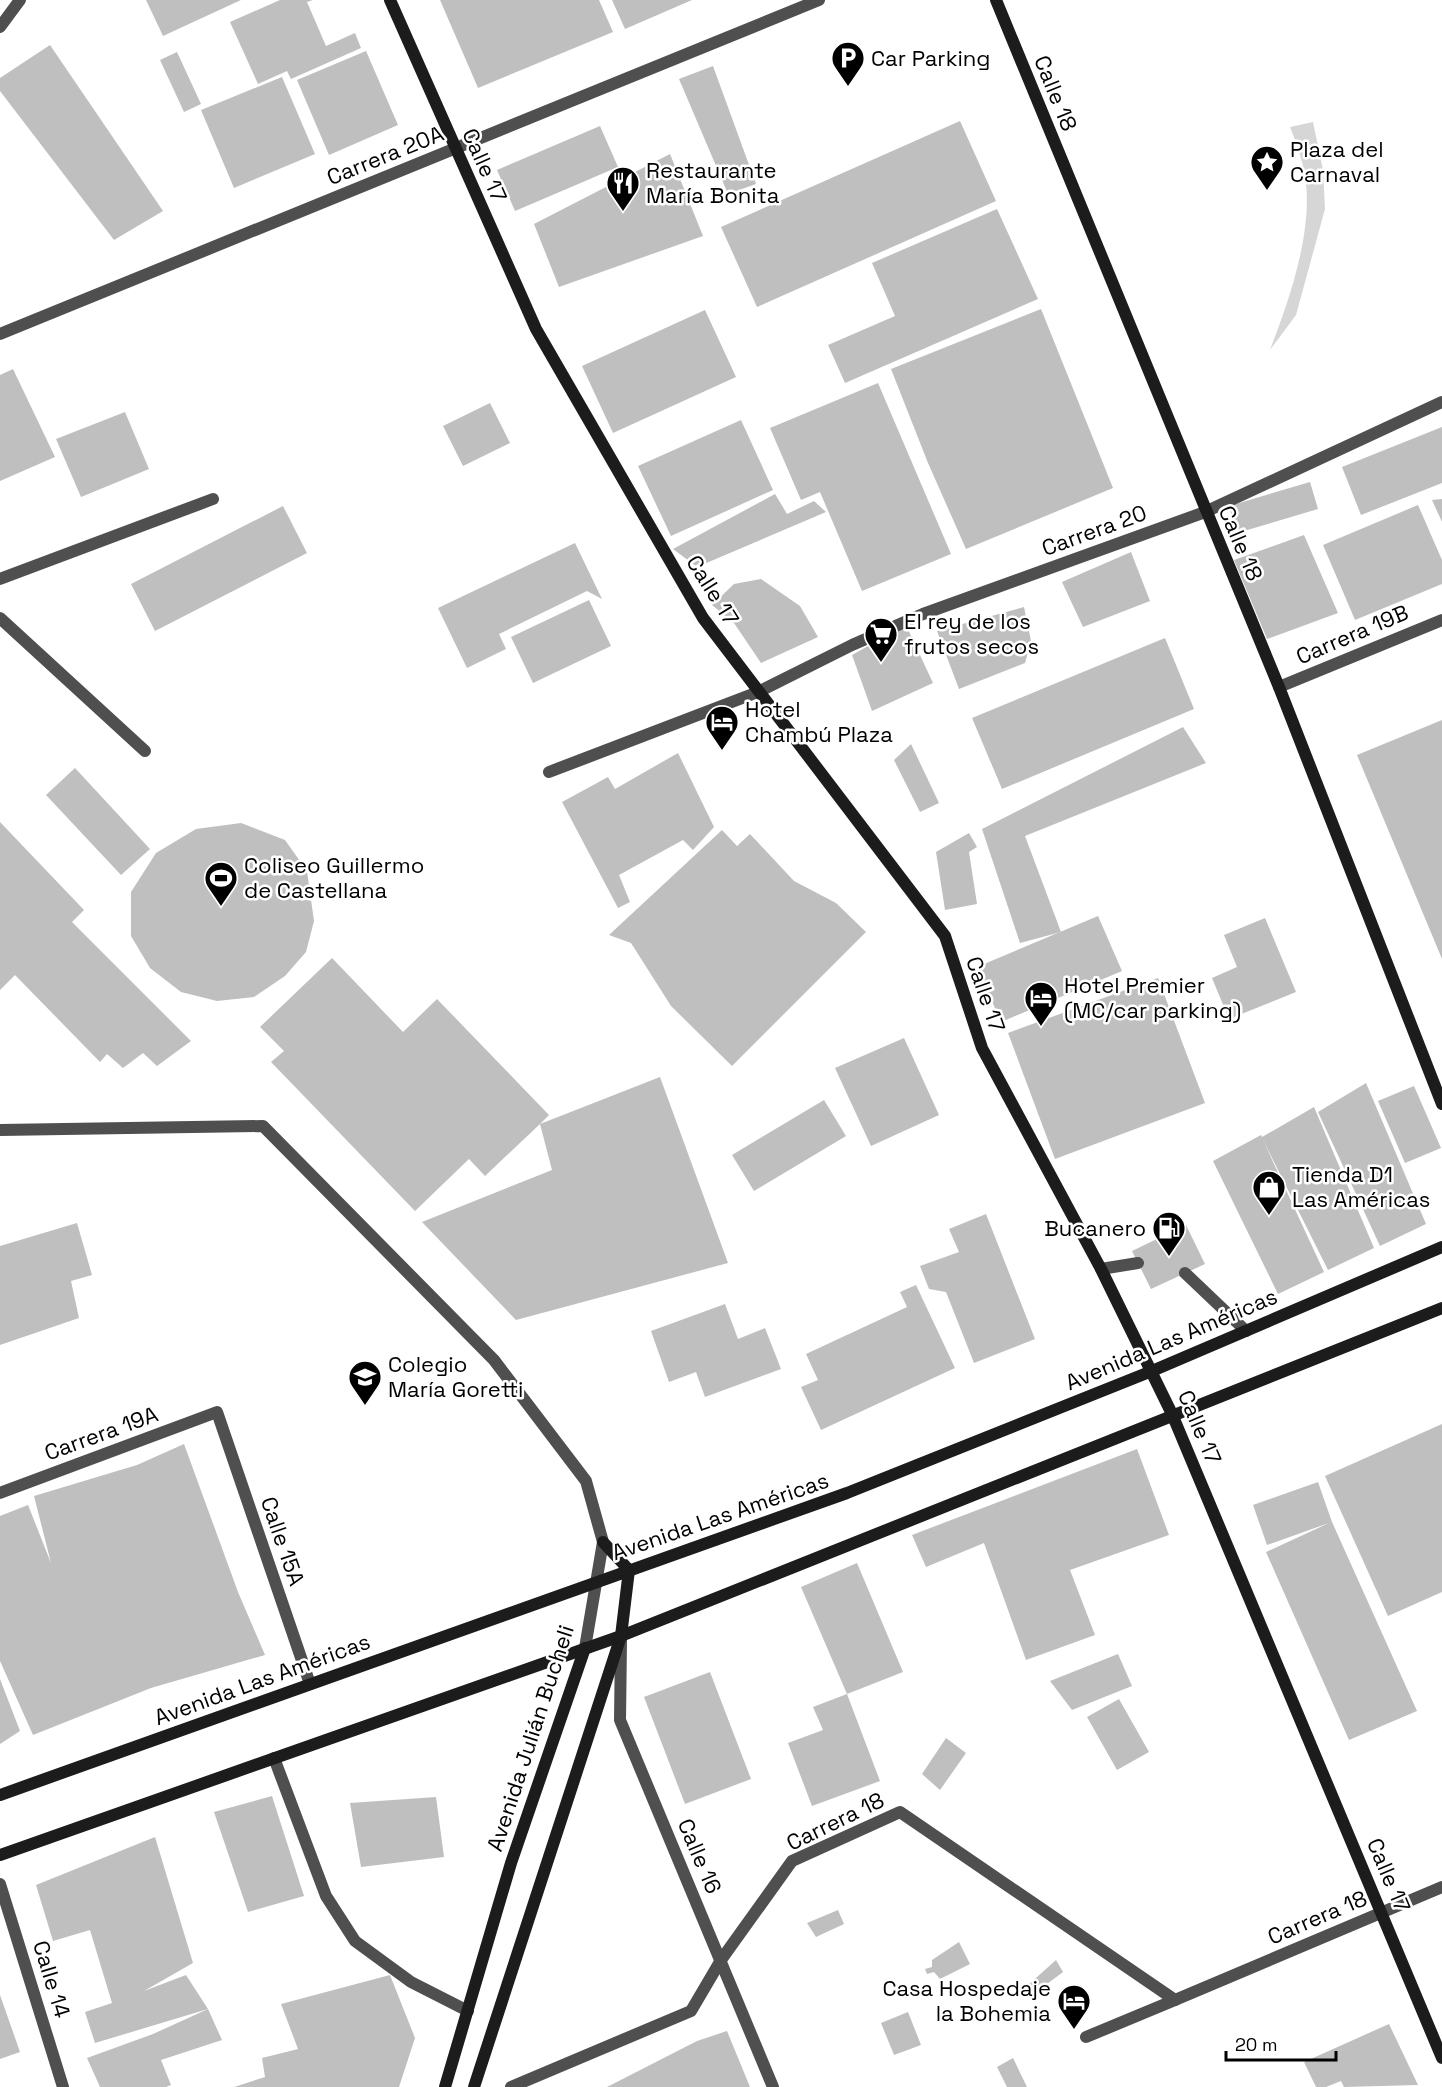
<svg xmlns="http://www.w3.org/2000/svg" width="1442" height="2087" font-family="'Space Grotesk',sans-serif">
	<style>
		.green { fill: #d6d6d6 }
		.building { fill: #bfbfbf }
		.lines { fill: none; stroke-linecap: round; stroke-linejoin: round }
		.lane { stroke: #4f4f4f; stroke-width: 12 }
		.street { stroke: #4f4f4f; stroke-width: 12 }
		.secondary { stroke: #1c1c1c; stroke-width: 12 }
		.labels { text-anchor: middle; stroke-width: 5; stroke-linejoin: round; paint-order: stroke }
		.poi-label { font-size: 22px; fill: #000; stroke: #fff; text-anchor: start }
		.street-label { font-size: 22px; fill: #000; stroke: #fff }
	</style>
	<rect width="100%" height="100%" fill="#fff"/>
	<path class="green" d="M1313,122L1323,170L1325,209L1296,315L1270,350C1290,298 1317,222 1303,166C1300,153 1295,140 1290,127Z"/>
	<g class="building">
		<path d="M146,0H241L163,36Z"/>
		<path d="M280,0H313L307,2L326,46L355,33L361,48L291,79L287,71L258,84L230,22Z"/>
		<path d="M440,0H599L613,32L478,88Z"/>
		<path d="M612,0H692L625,29Z"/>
		<path d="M50,45L163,211L114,240L0,91V78Z"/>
		<path d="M366,51L398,125L329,155L297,80Z"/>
		<path d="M177,52L201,104L184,112L160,60Z"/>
		<path d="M713,66L756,184L728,194L679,79Z"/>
		<path d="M282,77L315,154L234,188L201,110Z"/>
		<path d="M960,121L996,201L757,307L721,227Z"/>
		<path d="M600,126L618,167L515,211L497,170Z"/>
		<path d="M670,154L703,236L559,287L534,224Z"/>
		<path d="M997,209L1038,299L845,383L828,345L895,316L872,263Z"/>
		<path d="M1041,309L1113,488L966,549L928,463L891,369Z"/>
		<path d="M705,310L736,377L613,433L582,366Z"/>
		<path d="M13,369L55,457L0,481V375Z"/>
		<path d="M878,383L951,554L862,591L820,492L801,500L770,428Z"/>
		<path d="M490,403L510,443L463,466L443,426Z"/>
		<path d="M125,412L149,469L81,497L56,439Z"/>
		<path d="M741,420L773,490L671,536L638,466Z"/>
		<path d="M1442,427V483L1361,515L1342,467Z"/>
		<path d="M1310,482L1318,509L1237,533L1229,506Z"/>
		<path d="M775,494L787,514L814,501L826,512L697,567L673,549Z"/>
		<path d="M1442,499V522L1432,500Z"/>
		<path d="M1418,505L1442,560V584L1355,620L1323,545Z"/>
		<path d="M283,506L307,553L155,631L131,584Z"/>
		<path d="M1304,535L1338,613L1267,639L1234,560Z"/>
		<path d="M575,543L602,599L587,591L499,634L506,649L467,668L438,608Z"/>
		<path d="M1131,552L1150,601L1083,627L1062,582Z"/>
		<path d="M761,579L800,606L818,637L761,663L734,623L712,605L734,584Z"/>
		<path d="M589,600L611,646L533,683L511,637Z"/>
		<path d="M1024,607L1031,641L1025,663L959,689L937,631Z"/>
		<path d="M906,625L933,683L872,711L852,655Z"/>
		<path d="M1165,638L1194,709L1002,789L972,718Z"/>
		<path d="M1442,720V959L1357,755Z"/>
		<path d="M1183,727L1206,763L1025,836L1061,932L1020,943L982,829Z"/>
		<path d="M911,744L939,803L920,812L894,760Z"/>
		<path d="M678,753L714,827L693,850L683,840L619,875L630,902L618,908L562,802L608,777L615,789Z"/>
		<path d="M75,768L150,849L121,875L46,795Z"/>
		<path d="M0,822L84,910L72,922L191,1041L157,1066L143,1053L123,1068L107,1054L100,1062L15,975L0,990Z"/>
		<path d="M241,823L285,840L307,871L314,921L306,952L285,976L254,997L217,1001L181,992L150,968L131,936V892L156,853L196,829Z"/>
		<path d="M722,830L737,846L750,834L794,881L836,903L866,932L732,1066L671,1006L631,943L609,935Z"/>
		<path d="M969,833L977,847L969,852L977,904L945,910L936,852Z"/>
		<path d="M1098,916L1122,971L1001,1022L977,967Z"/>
		<path d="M1265,918L1296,992L1229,1019L1212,978L1237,967L1224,935Z"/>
		<path d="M332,958L403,1032L437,999L549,1115L540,1124L660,1077L728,1263L516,1320L422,1222L552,1170L540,1124L485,1176L469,1159L415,1211L271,1062L284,1051L260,1027Z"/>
		<path d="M1158,978L1205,1103L1055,1159L1008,1033Z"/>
		<path d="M904,1038L939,1115L871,1146L835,1068Z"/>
		<path d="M1366,1083L1426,1224L1380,1246L1318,1112Z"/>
		<path d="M1414,1086L1441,1148L1405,1163L1378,1101Z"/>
		<path d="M824,1100L846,1136L754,1191L732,1155Z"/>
		<path d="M1314,1107L1374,1248L1328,1270L1263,1140L1324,1272L1278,1294L1213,1161L1261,1135L1262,1137Z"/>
		<path d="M986,1214L1035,1339L974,1363L946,1292L929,1289L920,1266L959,1252L949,1229Z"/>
		<path d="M77,1223L92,1275L71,1281L79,1318L0,1345V1246Z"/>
		<path d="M1186,1225L1205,1264L1151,1289L1132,1251Z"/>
		<path d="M916,1285L955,1368L821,1430L801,1387L818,1380L806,1354L907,1307L900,1292Z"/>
		<path d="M725,1304L738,1339L765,1328L781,1369L705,1397L696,1372L669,1382L651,1331Z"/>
		<path d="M1442,1424V1592L1388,1616L1325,1476Z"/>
		<path d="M184,1444L238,1592L265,1655L151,1688L33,1735L0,1661V1516L28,1505L51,1563L34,1496L137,1465Z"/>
		<path d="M1137,1449L1169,1535L1070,1570L1095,1635L1026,1660L984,1543L926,1567L912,1535Z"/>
		<path d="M1318,1482L1332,1522L1417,1711L1349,1740L1266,1552L1329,1523L1267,1545L1253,1505Z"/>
		<path d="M857,1563L903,1672L847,1694L880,1781L812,1806L788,1743L823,1730L813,1707L847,1694L801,1587Z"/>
		<path d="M1118,1654L1132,1686L1072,1710L1050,1681Z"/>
		<path d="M710,1672L751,1779L685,1804L644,1697Z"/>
		<path d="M0,1679L20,1731L0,1744Z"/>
		<path d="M1119,1699L1149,1752L1117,1770L1087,1717Z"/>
		<path d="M946,1738L966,1753L940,1790L922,1774Z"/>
		<path d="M272,1796L304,1896L248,1912L214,1812Z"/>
		<path d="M436,1797L444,1857L361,1867L350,1803Z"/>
		<path d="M155,1837L193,1963L144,1991L186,1975L208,2009L222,2040L161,2060L171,2085L166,2087H100L87,2058L153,2034L208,2009L95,2043L85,2012L112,2003L90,1930L53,1941L36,1885Z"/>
		<path d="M838,1910L844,1924L816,1937L807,1923Z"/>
		<path d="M959,1942L970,1964L940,1979L934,1972L927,1974L925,1969L932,1967V1960Z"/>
		<path d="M1056,1960L1063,1972L1035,1993L1027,1986Z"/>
		<path d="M390,1975L415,2038L399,2087H234L265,2077L262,2058L298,2049L281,2004Z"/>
		<path d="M0,1995L20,2052L0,2059Z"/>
		<path d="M908,2012L921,2045L894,2055L881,2023Z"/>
		<path d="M1389,2024L1418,2085L1344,2087L1341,2081L1326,2087H1316L1304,2062Z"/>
		<path d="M727,2031L750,2087H607L697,2041Z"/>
		<path d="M1013,2058L1027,2087H1007L997,2067Z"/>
	</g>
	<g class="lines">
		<g class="lane">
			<path d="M0,579L213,499"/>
			<path d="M0,618L145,751"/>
			<path d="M549,772L758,692"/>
			<path d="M1101,1269L1138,1263"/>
			<path d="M1185,1273L1246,1331"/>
			<path d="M274,1758L326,1896L355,1941L411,1982L468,2011"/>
		</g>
		<g class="street">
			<path d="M0,27L20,0"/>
			<path d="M0,334L819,0"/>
			<path d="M1279,687L1442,620"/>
			<path d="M758,692L852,645L923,614L1205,512L1442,402"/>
			<path d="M0,1130L263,1126L494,1360L586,1481L603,1542L585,1648"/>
			<path d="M0,1493L217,1412L310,1684"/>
			<path d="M621,1640L620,1720L773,2087"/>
			<path d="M0,1884L63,2087"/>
			<path d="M1086,2037L1175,2000"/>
			<path d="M511,2087L691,2011L721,1960L792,1861L900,1812L1175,2000L1442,1887"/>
		</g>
		<g class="secondary">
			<path d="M390,0L536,329L703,618L945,936L982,1048L1101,1269L1172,1414L1442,2058"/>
			<path d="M996,0L1279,687L1442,1104"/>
			<path d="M0,1795L847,1493L1152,1371L1442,1247"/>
			<path d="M0,1855L621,1636L1442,1308"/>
			<path d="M445,2087L511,1863L585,1648"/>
			<path d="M474,2087L621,1636L629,1570L603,1542"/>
		</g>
	</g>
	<defs>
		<symbol id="parking-pin" viewBox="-11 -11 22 30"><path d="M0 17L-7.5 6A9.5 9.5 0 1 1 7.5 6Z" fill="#000" stroke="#fff"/><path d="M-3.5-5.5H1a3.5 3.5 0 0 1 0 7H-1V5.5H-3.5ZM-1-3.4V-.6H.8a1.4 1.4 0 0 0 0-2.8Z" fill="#fff"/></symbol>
		<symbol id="sight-pin" viewBox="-11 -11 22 30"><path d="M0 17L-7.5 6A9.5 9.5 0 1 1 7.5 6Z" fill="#000" stroke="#fff"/><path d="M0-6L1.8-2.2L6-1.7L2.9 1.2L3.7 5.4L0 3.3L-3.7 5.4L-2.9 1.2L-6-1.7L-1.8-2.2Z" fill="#fff"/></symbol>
		<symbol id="restaurant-pin" viewBox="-11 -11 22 30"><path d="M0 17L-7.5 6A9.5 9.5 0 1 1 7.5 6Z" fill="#000" stroke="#fff"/><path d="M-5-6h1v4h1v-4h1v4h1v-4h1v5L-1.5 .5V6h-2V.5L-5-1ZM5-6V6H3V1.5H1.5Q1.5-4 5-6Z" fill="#fff"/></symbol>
		<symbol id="supermarket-pin" viewBox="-11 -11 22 30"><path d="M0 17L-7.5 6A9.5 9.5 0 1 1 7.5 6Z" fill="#000" stroke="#fff"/><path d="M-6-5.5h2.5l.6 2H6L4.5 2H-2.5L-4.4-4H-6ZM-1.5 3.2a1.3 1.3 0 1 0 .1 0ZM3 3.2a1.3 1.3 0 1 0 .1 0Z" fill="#fff"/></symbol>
		<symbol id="hotel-pin" viewBox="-11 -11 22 30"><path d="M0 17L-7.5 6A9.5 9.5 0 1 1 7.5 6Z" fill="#000" stroke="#fff"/><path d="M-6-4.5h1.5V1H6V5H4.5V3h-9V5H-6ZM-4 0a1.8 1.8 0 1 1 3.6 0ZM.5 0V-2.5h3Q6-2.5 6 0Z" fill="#fff"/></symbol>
		<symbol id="stadium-pin" viewBox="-11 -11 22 30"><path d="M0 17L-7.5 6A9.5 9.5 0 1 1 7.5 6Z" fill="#000" stroke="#fff"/><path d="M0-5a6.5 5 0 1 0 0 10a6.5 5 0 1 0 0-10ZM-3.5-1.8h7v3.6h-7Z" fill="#fff"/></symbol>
		<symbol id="shop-pin" viewBox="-11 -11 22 30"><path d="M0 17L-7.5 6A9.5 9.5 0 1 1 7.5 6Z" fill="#000" stroke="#fff"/><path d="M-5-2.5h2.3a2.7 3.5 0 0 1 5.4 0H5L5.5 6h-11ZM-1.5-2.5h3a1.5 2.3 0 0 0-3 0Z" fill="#fff"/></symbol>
		<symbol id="fuel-pin" viewBox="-11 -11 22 30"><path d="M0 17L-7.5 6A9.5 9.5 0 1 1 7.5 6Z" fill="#000" stroke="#fff"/><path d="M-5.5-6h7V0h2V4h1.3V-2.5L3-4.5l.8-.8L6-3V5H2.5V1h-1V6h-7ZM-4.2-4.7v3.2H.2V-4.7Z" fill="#fff"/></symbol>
		<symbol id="school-pin" viewBox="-11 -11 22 30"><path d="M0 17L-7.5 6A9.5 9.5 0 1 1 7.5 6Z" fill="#000" stroke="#fff"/><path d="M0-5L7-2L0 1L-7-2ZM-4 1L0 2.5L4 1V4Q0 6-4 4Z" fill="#fff"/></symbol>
	</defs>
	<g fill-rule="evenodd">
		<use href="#parking-pin" x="829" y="39" width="38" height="52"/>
		<use href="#sight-pin" x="1248" y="143" width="38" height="52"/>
		<use href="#restaurant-pin" x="604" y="164" width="38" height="52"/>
		<use href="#supermarket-pin" x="862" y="615" width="38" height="52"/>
		<use href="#hotel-pin" x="703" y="703" width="38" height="52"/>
		<use href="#stadium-pin" x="202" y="859" width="38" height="52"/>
		<use href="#hotel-pin" x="1022" y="979" width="38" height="52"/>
		<use href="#shop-pin" x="1250" y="1168" width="38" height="52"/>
		<use href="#fuel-pin" x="1150" y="1209" width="38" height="52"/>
		<use href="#school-pin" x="346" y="1358" width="38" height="52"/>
		<use href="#hotel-pin" x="1055" y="1982" width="38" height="52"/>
	</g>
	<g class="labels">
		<g class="poi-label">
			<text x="871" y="66">Car Parking</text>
			<text x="1290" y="157">Plaza del<tspan x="1290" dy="25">Carnaval</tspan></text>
			<text x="646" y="178">Restaurante<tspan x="646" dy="25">María Bonita</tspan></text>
			<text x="904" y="629">El rey de los<tspan x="904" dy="25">frutos secos</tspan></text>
			<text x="745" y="717">Hotel<tspan x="745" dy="25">Chambú Plaza</tspan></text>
			<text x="244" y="873">Coliseo Guillermo<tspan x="244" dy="25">de Castellana</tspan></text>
			<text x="1064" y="993">Hotel Premier<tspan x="1064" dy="25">(MC/car parking)</tspan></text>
			<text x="1292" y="1182">Tienda D1<tspan x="1292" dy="25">Las Américas</tspan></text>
			<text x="1146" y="1236" text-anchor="end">Bucanero</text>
			<text x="388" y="1372">Colegio<tspan x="388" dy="25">María Goretti</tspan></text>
			<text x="1051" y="1996" text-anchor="end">Casa Hospedaje<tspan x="1051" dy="25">la Bohemia</tspan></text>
		</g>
		<g class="street-label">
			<text transform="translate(1056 93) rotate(68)" y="8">Calle 18</text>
			<text transform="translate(385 155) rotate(-22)" y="8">Carrera 20A</text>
			<text transform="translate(485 165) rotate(66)" y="8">Calle 17</text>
			<text transform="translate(1094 530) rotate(-20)" y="8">Carrera 20</text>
			<text transform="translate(1241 543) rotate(67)" y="8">Calle 18</text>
			<text transform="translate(713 590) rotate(58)" y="8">Calle 17</text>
			<text transform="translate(1352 634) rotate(-23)" y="8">Carrera 19B</text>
			<text transform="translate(986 994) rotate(71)" y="8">Calle 17</text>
			<text transform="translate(1171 1339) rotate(-23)" y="8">Avenida Las Américas</text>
			<text transform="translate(1200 1427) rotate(67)" y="8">Calle 17</text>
			<text transform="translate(101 1433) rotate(-20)" y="8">Carrera 19A</text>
			<text transform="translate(720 1516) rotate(-19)" y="8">Avenida Las Américas</text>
			<text transform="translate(283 1541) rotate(71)" y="8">Calle 15A</text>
			<text transform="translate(262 1679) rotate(-20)" y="8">Avenida Las Américas</text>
			<text transform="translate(530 1738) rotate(-72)" y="8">Avenida Julián Bucheli</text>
			<text transform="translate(835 1821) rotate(-26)" y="8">Carrera 18</text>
			<text transform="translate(700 1856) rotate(67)" y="8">Calle 16</text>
			<text transform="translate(1389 1875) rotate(67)" y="8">Calle 17</text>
			<text transform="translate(1317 1917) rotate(-23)" y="8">Carrera 18</text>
			<text transform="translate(52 1979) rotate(73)" y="8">Calle 14</text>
		</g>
	</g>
	<path d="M1226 2051v9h110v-9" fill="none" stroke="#000000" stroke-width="3"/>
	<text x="1235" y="2051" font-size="18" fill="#000000" stroke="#ffffff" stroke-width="4.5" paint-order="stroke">20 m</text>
</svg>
